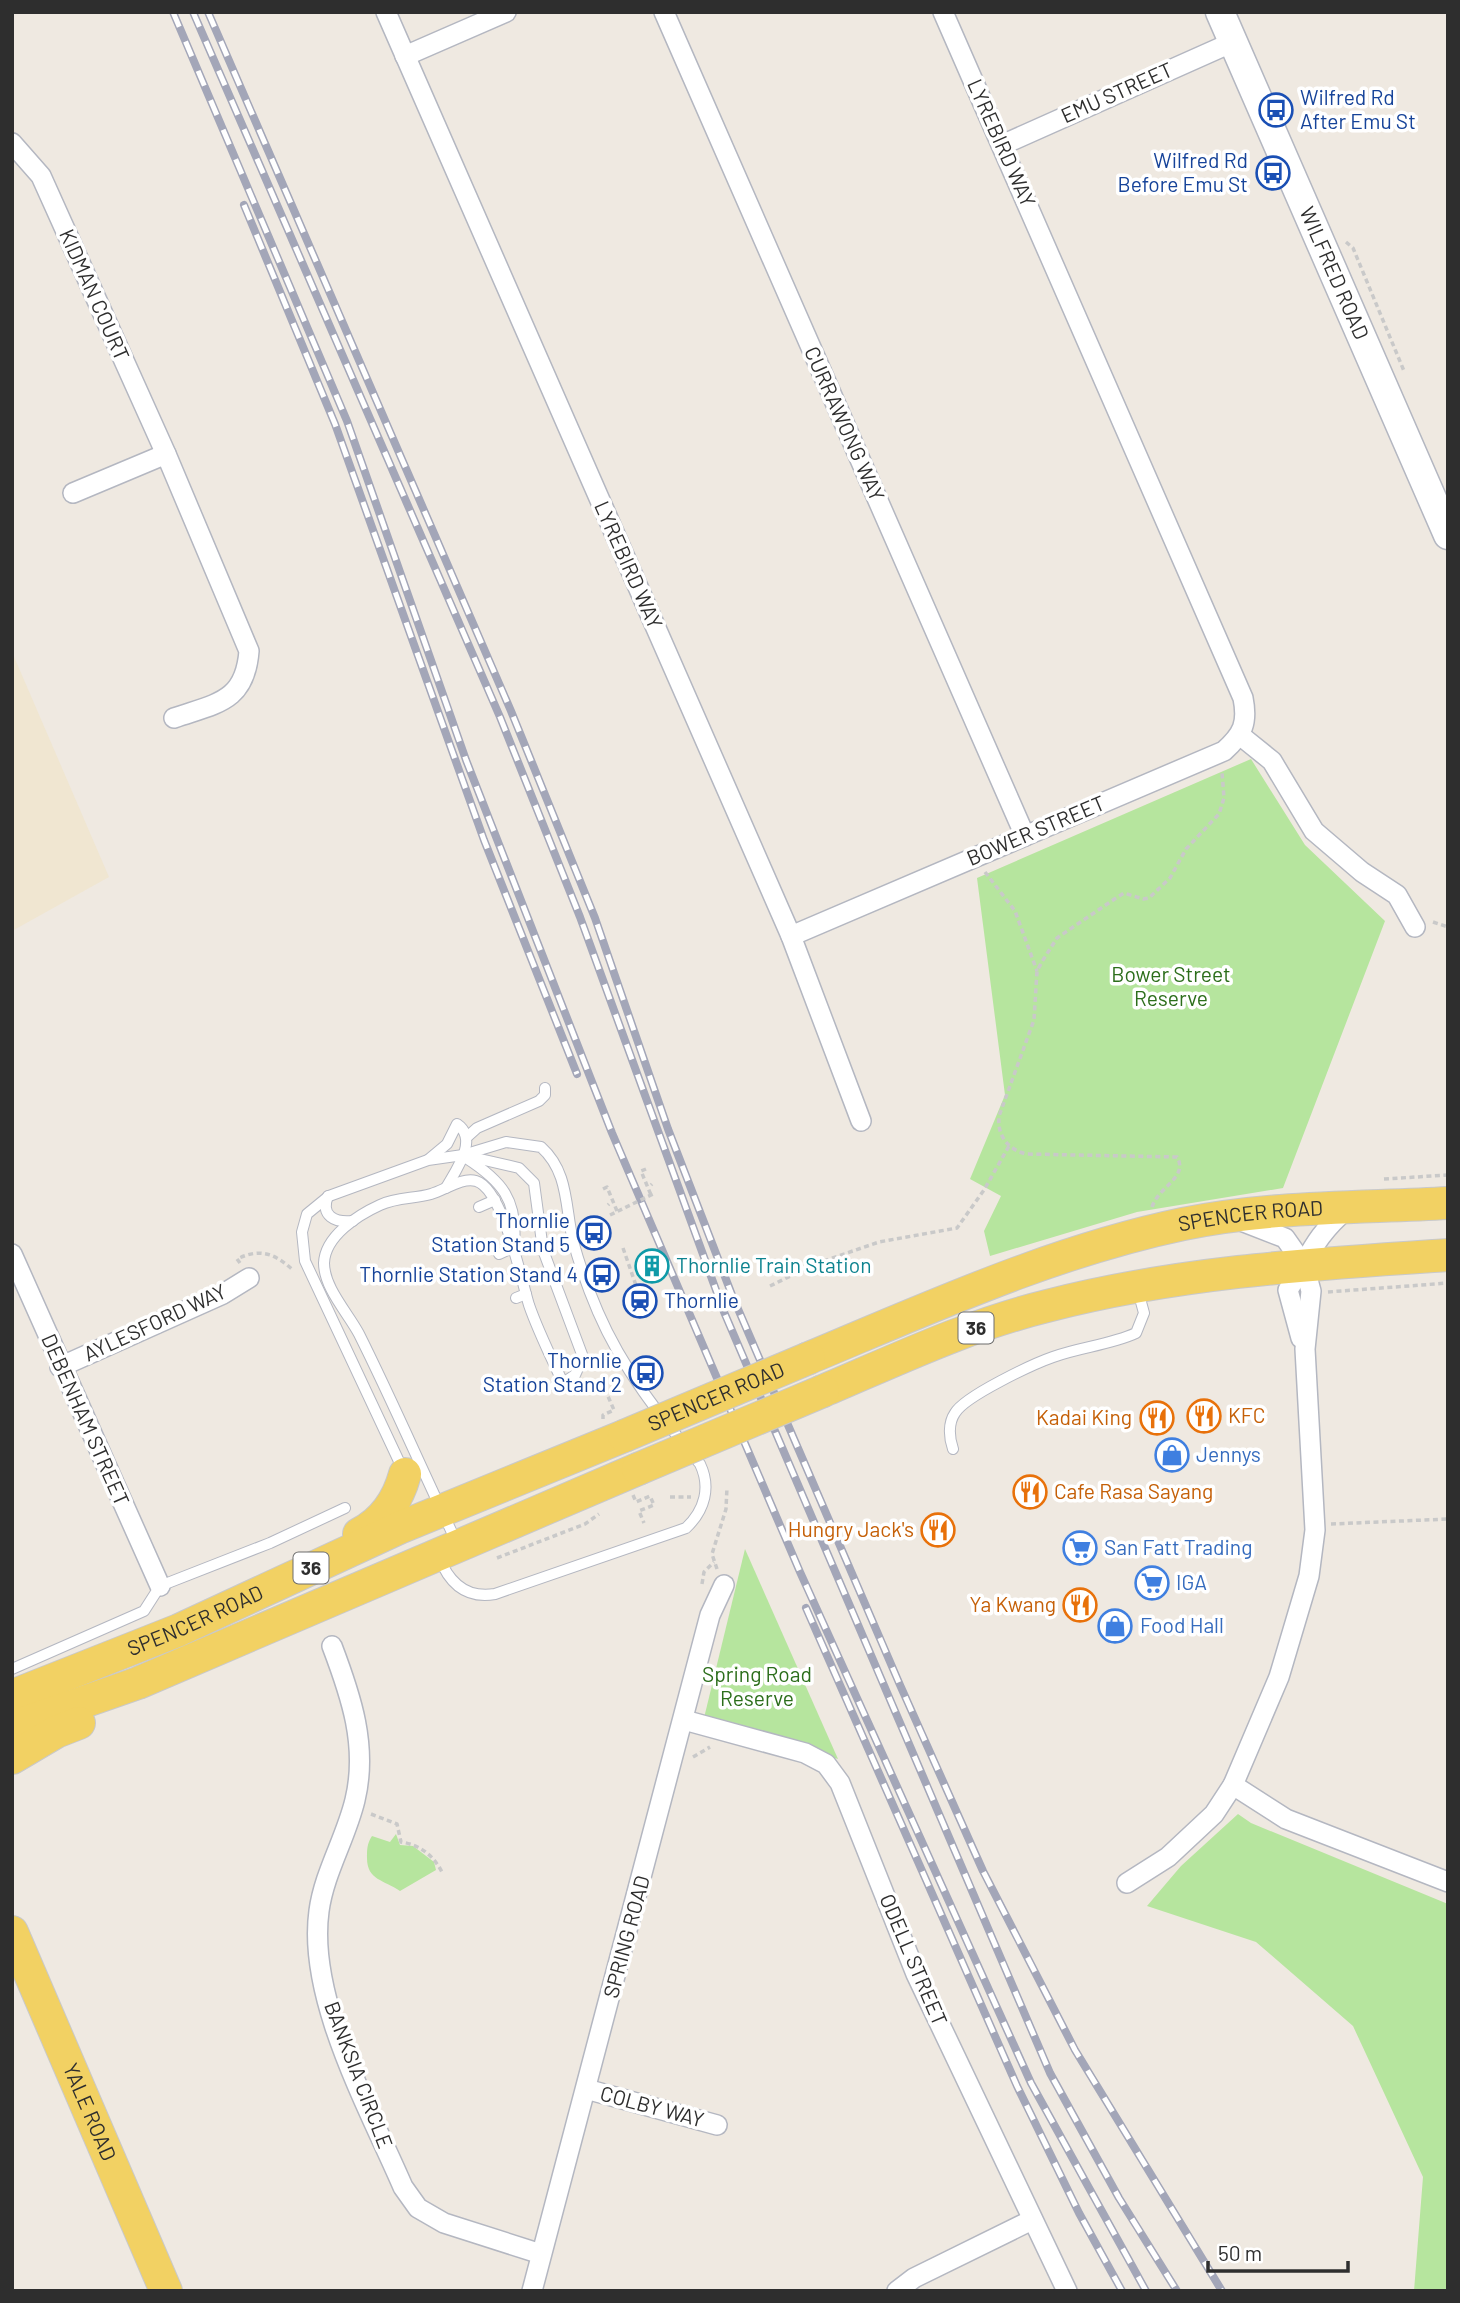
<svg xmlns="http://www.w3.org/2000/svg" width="1460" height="2303" font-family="Barlow,sans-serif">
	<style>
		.education { fill: #f0e6d1 }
		.green { fill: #b6e59e }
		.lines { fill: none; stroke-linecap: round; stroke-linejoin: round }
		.lane-casing { stroke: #b4b7c1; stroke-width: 12 }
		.street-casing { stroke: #b4b7c1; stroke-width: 22 }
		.secondary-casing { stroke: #b4b7c1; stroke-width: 31 }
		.primary-casing { stroke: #c9c9c9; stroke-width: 34 }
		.path { stroke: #c9c9c9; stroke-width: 3.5; stroke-dasharray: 5 3.5; stroke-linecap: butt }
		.lane { stroke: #fff; stroke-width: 10 }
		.street { stroke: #fff; stroke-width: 19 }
		.secondary { stroke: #fff; stroke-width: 28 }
		.primary { stroke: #f2d163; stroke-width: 32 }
		.rail-casing { stroke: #a3a6b8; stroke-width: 8 }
		.rail { stroke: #fff; stroke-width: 5; stroke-dasharray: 16; stroke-linecap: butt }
		.primary-bridge-casing { stroke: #c9c9c9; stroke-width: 34; stroke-linecap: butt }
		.path-bridge { stroke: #c9c9c9; stroke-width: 3.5; stroke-dasharray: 5 3.5; stroke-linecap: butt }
		.primary-bridge { stroke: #f2d163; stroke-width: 32 }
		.labels { text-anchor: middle; stroke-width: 7; stroke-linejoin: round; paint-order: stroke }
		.shield { fill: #fff; stroke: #6d6d6d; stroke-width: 2 }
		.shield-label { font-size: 19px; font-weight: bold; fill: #2e2e2e }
		.street-label { font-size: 21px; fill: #2e2e2e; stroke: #fff }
		.transit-label { font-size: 21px; fill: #164399; stroke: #fff; text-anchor: end }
		.park-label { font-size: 21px; fill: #2c6e1b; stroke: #fff }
		.culture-label { font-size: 21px; fill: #0d838f; stroke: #fff; text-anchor: start }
		.food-label { font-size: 21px; fill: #c56008; stroke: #fff; text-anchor: end }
		.shop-label { font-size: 21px; fill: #366cbe; stroke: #fff; text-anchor: start }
	</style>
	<rect width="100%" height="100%" fill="#efe9e1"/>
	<path class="education" d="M12,652L109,877L12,931Z"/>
	<g class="green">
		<path d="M1251,759L1305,845L1385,921L1283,1188L1137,1212L990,1256L984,1231L1001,1196L970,1179L1005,1095L977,878Z"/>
		<path d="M745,1549L838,1759L704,1718Z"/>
		<path d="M1238,1814L1251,1823L1448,1904V2291H1414L1423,2177L1353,2026L1256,1942L1147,1906L1181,1866Z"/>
		<path d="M396,1834L400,1845L413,1846L434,1862L436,1870L400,1891C384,1880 367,1880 367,1858C367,1849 367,1844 372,1836L390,1842Z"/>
	</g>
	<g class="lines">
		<defs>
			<g id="lane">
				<path d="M467,1137L477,1128L539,1101L545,1095V1088"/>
				<path d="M467,1156L519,1168L534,1183L543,1250L583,1357L575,1375L563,1383"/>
				<path d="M466,1158C502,1181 518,1200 514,1245"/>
				<path d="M429,1159L447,1144L457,1124C479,1139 456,1170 446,1188"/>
				<path d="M328,1196C320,1216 335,1223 353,1221"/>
				<path d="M479,1207L495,1200"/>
				<path d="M499,1254L514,1247"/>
				<path d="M516,1298L526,1294"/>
				<path d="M953,1449C949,1438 948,1423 955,1413C965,1396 1033,1364 1053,1357C1080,1347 1110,1345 1136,1333L1144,1313L1138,1291"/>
				<path d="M404,1472L305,1261L302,1232L307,1214L329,1196L428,1160L463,1155L506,1142L541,1147C569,1172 565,1207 573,1241C580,1266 588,1289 598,1312C623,1370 660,1416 700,1464C711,1487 705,1510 686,1528L495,1594C466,1599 449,1583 439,1557"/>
				<path d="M456,1541C423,1472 393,1402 359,1334C348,1313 324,1288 324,1263C325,1236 358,1215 380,1205C397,1197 414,1199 431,1194C445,1190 462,1177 476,1181C503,1189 521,1279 529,1305C538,1331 551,1357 563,1383L555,1386"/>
				<path d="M12,1669L144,1611L160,1586L270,1543L345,1508"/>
			</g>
			<g id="street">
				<path d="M386,12L791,936L861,1121"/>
				<path d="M664,12L1025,836"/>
				<path d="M405,56L506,12"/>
				<path d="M12,143L41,176L166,454L249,651C245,702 217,703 174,718"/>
				<path d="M1002,145L1233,42"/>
				<path d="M73,493L166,454"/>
				<path d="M1241,736L1272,761L1314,831L1362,872L1397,895L1415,927"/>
				<path d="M791,936L1224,751C1243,734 1248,723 1243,698L943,12"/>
				<path d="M12,1254L160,1586"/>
				<path d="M1301,1338L1288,1290C1311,1254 1314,1237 1348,1208"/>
				<path d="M60,1367L223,1294L249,1278"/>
				<path d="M332,1646C351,1696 368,1746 355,1800C346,1838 324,1873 319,1911C307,1998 369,2108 403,2187L418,2208L444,2223L541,2254"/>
				<path d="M684,1720L805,1753L826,1764L840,1783L916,1974L1067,2291"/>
				<path d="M1233,1785L1286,1819L1448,1882"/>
				<path d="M1127,1883L1168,1857L1214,1814L1233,1785L1279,1677L1309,1576L1315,1530L1305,1349L1311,1291L1304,1265L1285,1238L1241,1221"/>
				<path d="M586,2089L717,2125"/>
				<path d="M532,2291L710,1615L724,1585"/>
				<path d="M897,2291L914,2278L1032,2220"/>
			</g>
			<g id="secondary">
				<path id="s1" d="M1220,12L1448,535"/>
			</g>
			<g id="primary">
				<path id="s2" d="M809,1358C931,1307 1054,1251 1183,1224C1270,1206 1360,1208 1448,1203"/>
				<path d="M823,1391C896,1360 969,1325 1047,1306C1178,1272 1313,1264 1448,1255"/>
				<path d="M359,1534C383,1522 398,1500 405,1474"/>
				<path id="s3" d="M12,1696L179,1630L399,1528L624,1436"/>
				<path d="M12,1727L138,1683L638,1469"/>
				<path d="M12,1758L56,1732L79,1723"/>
				<path id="s4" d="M12,1932L166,2291"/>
			</g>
		</defs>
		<use href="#lane" class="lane-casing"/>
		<use href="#street" class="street-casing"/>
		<use href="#secondary" class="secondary-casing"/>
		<use href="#primary" class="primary-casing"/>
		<g class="path">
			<path d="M1346,242L1353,248L1404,371"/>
			<path d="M985,872L1015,911L1037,971"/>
			<path d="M1433,922L1448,927"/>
			<path d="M646,1169L641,1171L651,1195"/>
			<path d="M1384,1179L1448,1175"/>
			<path d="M651,1185L652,1184"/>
			<path d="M603,1189L607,1187L617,1211"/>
			<path d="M608,1205L609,1204"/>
			<path d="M1152,1207C1158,1187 1189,1177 1177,1157L1026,1154C1007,1149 997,1135 999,1116L1034,1020L1037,971L1043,960L1057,938L1116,898L1124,893L1143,899L1149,898L1170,878L1186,849L1219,814L1224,798L1222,772"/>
			<path d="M623,1248L639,1294L626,1301"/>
			<path d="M240,1263L237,1259C260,1248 274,1253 293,1270"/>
			<path d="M770,1286L815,1264L879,1242L957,1228L984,1190L1009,1146"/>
			<path d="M1328,1292L1448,1283"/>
			<path d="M603,1419V1415L614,1410L603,1385"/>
			<path d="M633,1495L636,1502L650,1496L654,1505L639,1511L644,1523"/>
			<path d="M670,1497H691"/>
			<path d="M1331,1524L1448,1519"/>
			<path d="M497,1558L585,1524L599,1514"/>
			<path d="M717,1569L712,1554L726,1509L727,1487"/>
			<path d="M702,1584L704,1572L714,1562"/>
			<path d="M693,1757L710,1747"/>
			<path d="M371,1814L397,1824L401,1842C421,1845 434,1856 443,1874"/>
		</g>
		<use href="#lane" class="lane"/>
		<use href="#street" class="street"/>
		<use href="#secondary" class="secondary"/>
		<use href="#primary" class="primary"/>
		<defs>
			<g id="rail">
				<path d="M173,12L347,421L466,760L612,1133L800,1572L1031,2083L1146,2291"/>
				<path d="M193,12L500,717L580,917L724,1312L1050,2073L1119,2198L1177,2291"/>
				<path d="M208,12L511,711L595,918L668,1129L732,1295L900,1685L983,1871L1075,2050L1222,2291"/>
				<path d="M244,205L335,424L484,840L577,1074"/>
				<path d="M806,1608L1017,2086L1079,2213L1122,2291"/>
			</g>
		</defs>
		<use href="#rail" class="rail-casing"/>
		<use href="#rail" class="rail"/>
		<defs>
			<g id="primary-bridge">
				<path id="s5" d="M624,1436L809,1358"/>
				<path d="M638,1469L823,1391"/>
			</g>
		</defs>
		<use href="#primary-bridge" class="primary-bridge-casing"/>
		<path class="path-bridge" d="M610,1215L655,1193"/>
		<use href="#primary-bridge" class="primary-bridge"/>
	</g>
	<defs>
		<symbol id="bus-ring" viewBox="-11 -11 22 22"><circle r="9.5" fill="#fff" stroke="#1a4fb4" stroke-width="1.5"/><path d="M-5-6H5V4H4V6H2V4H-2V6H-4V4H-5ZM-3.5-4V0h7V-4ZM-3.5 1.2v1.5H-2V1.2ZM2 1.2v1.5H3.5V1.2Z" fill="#1a4fb4"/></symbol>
		<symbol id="building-ring" viewBox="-11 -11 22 22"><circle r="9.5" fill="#fff" stroke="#0f9aa8" stroke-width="1.5"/><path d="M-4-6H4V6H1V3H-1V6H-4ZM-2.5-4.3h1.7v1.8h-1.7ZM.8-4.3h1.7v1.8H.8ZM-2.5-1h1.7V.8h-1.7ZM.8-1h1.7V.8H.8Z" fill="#0f9aa8"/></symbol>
		<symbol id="station-ring" viewBox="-11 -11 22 22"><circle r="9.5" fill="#fff" stroke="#1a4fb4" stroke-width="1.5"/><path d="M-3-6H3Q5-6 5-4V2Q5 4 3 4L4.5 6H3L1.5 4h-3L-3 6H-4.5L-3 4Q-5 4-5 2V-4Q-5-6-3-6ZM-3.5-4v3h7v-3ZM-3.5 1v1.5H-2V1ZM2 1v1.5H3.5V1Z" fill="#1a4fb4"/></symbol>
		<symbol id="restaurant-ring" viewBox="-11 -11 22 22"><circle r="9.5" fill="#fff" stroke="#e8710a" stroke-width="1.5"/><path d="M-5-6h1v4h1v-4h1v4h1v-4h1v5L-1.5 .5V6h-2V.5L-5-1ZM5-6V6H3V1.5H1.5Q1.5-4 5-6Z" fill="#e8710a"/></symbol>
		<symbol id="shop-ring" viewBox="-11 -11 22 22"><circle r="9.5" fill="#fff" stroke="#3f7fe0" stroke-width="1.5"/><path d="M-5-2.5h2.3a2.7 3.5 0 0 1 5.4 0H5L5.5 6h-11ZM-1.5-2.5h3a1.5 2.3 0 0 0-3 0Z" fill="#3f7fe0"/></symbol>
		<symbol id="supermarket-ring" viewBox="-11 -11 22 22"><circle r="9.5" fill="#fff" stroke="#3f7fe0" stroke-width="1.5"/><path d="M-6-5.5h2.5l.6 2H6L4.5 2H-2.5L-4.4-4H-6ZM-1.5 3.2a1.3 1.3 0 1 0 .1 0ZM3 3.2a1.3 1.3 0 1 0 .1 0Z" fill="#3f7fe0"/></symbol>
	</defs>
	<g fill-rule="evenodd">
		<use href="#bus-ring" x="1257" y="91" width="38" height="38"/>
		<use href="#bus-ring" x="1254" y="154" width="38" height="38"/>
		<use href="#bus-ring" x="575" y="1214" width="38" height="38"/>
		<use href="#building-ring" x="633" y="1247" width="38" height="38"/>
		<use href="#bus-ring" x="583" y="1256" width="38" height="38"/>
		<use href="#station-ring" x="621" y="1282" width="38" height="38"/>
		<use href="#bus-ring" x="627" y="1354" width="38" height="38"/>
		<use href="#restaurant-ring" x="1185" y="1397" width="38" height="38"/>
		<use href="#restaurant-ring" x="1138" y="1399" width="38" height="38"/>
		<use href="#shop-ring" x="1153" y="1436" width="38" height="38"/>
		<use href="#restaurant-ring" x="1011" y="1473" width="38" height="38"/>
		<use href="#restaurant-ring" x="919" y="1511" width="38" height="38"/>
		<use href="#supermarket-ring" x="1061" y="1529" width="38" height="38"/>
		<use href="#supermarket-ring" x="1133" y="1564" width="38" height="38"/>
		<use href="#restaurant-ring" x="1061" y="1586" width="38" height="38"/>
		<use href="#shop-ring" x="1096" y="1607" width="38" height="38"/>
	</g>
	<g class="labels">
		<g class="shield">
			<rect x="958.5" y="1312.5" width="35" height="31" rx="5"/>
			<rect x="293.5" y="1552.5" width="35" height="31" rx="5"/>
		</g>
		<g class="shield-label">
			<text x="976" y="1335">36</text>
			<text x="311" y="1575">36</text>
		</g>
		<g class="street-label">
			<text transform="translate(1117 93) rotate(-24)" y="7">EMU STREET</text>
			<text transform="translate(1001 143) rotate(66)" y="7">LYREBIRD WAY</text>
			<text dy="7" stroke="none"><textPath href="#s1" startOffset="285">WILFRED ROAD</textPath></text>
			<text transform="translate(94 295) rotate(66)" y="7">KIDMAN COURT</text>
			<text transform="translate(844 424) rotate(66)" y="7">CURRAWONG WAY</text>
			<text transform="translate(628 565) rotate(66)" y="7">LYREBIRD WAY</text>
			<text transform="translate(1036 831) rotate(-23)" y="7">BOWER STREET</text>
			<text dy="7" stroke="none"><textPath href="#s2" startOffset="466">SPENCER ROAD</textPath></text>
			<text transform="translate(155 1323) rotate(-25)" y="7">AYLESFORD WAY</text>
			<text dy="7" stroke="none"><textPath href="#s5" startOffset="100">SPENCER ROAD</textPath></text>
			<text transform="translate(85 1420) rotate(66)" y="7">DEBENHAM STREET</text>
			<text dy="7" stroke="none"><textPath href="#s3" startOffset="198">SPENCER ROAD</textPath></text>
			<text transform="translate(627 1937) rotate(-75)" y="7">SPRING ROAD</text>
			<text transform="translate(913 1960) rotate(67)" y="7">ODELL STREET</text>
			<text transform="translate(358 2075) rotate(69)" y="7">BANKSIA CIRCLE</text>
			<text transform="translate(652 2107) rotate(15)" y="7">COLBY WAY</text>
			<text dy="7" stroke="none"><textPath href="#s4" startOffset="196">YALE ROAD</textPath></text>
		</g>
		<g class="transit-label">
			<text x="1300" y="105" text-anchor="start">Wilfred Rd<tspan x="1300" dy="24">After Emu St</tspan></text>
			<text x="1248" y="168">Wilfred Rd<tspan x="1248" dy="24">Before Emu St</tspan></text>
			<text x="570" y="1228">Thornlie<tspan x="570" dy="24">Station Stand 5</tspan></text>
			<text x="578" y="1282">Thornlie Station Stand 4</text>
			<text x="664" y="1308" text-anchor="start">Thornlie</text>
			<text x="622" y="1368">Thornlie<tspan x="622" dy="24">Station Stand 2</tspan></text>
		</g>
		<g class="park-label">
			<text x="1171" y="982">Bower Street<tspan x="1171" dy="24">Reserve</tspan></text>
			<text x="757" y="1682">Spring Road<tspan x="757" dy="24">Reserve</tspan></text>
		</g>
		<g class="culture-label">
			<text x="676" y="1273">Thornlie Train Station</text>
		</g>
		<g class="food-label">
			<text x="1228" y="1423" text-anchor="start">KFC</text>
			<text x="1132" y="1425">Kadai King</text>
			<text x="1054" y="1499" text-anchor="start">Cafe Rasa Sayang</text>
			<text x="914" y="1537">Hungry Jack's</text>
			<text x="1056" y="1612">Ya Kwang</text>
		</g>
		<g class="shop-label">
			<text x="1196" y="1462">Jennys</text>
			<text x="1104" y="1555">San Fatt Trading</text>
			<text x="1176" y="1590">IGA</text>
			<text x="1140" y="1633">Food Hall</text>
		</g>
	</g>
	<rect width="1460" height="2303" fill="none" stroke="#2e2e2e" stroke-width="28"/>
	<path d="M1208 2261v10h140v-10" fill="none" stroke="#2e2e2e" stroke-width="3.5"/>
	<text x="1218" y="2261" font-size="21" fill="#2e2e2e" stroke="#ffffff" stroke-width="5" paint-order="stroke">50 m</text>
</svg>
